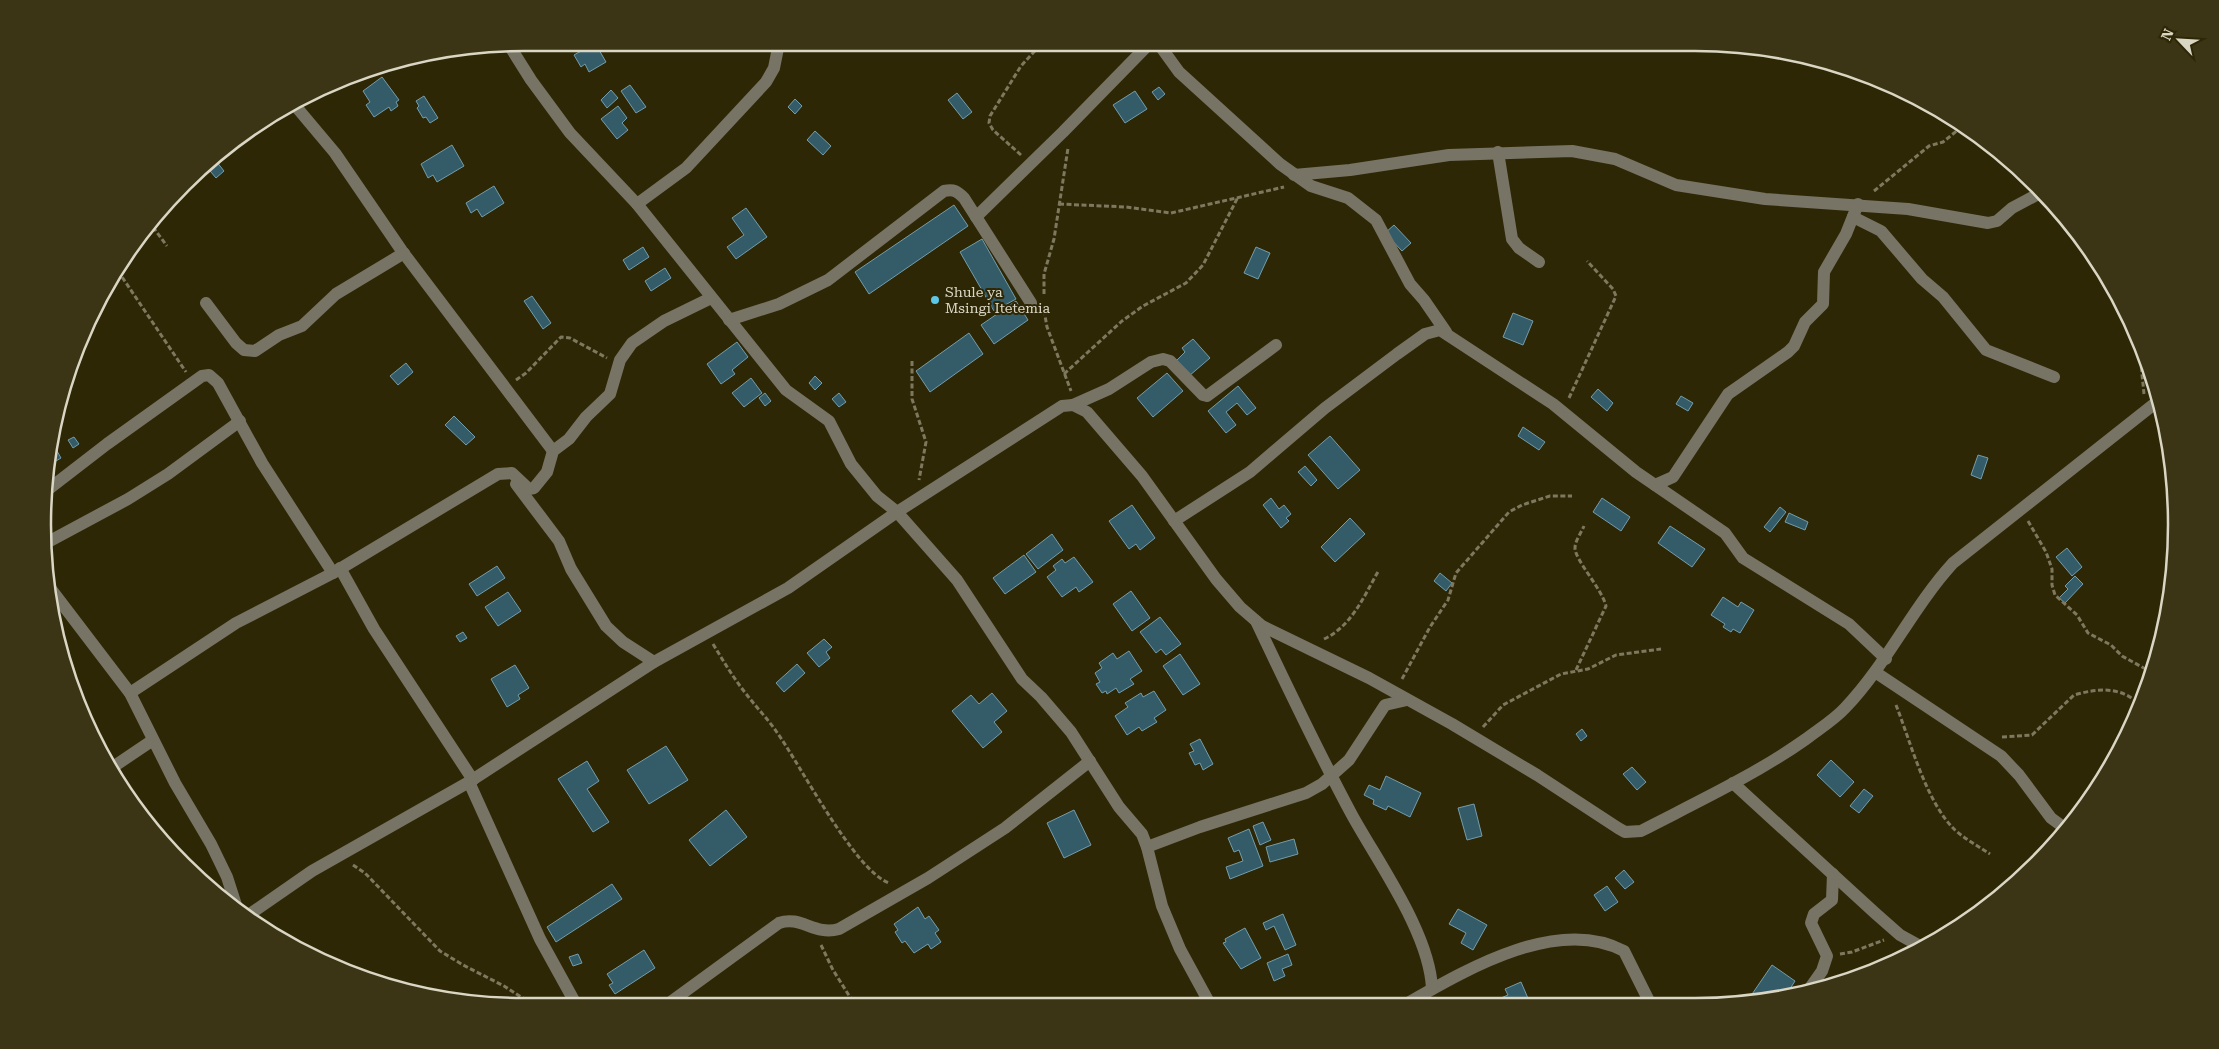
<svg xmlns="http://www.w3.org/2000/svg" width="2219" height="1049" font-family="'Roboto Serif',serif">
	<style>
		.building { fill: #335b68; stroke: #749dab }
		.lines { fill: none; stroke-linecap: round; stroke-linejoin: round }
		.path { stroke: #7e785e; stroke-width: 3; stroke-dasharray: 5 2.5; stroke-linecap: butt }
		.minor { stroke: #777465; stroke-width: 12 }
		.poi-dot { fill: #5dc7e8; stroke: #2e2706; stroke-width: 2 }
		.labels { text-anchor: middle; stroke-width: 4; stroke-linejoin: round; paint-order: stroke }
		.poi-label { font-size: 14px; fill: #dad6c4; stroke: #2e2706; text-anchor: start }
		.rim { fill: none; stroke: #dad6c4; stroke-width: 2.5 }
	</style>
	<rect width="100%" height="100%" fill="#2e2706"/>
	<g class="building">
		<path d="M595,43L606,62L589,72L585,64L581,67L574,55Z"/>
		<path d="M382,77L399,100L396,102L398,106L391,111L389,107L374,117L366,105L370,102L363,91Z"/>
		<path d="M630,85L646,107L636,113L621,91Z"/>
		<path d="M1159,87L1165,94L1158,100L1152,92Z"/>
		<path d="M611,90L618,98L607,108L601,100Z"/>
		<path d="M1135,91L1147,109L1125,123L1113,105Z"/>
		<path d="M957,93L972,112L963,119L948,100Z"/>
		<path d="M424,96L438,118L430,123L426,117L423,118L417,108L419,106L416,101Z"/>
		<path d="M795,99L802,106L795,114L788,107Z"/>
		<path d="M618,106L627,118L622,123L628,130L617,139L601,119Z"/>
		<path d="M815,131L831,146L823,155L807,140Z"/>
		<path d="M452,145L464,166L437,182L433,175L428,178L421,164Z"/>
		<path d="M227,147L229,149L216,161L224,171L216,178L205,165Z"/>
		<path d="M494,186L504,203L482,217L477,209L471,213L466,203Z"/>
		<path d="M954,205L968,226L869,294L855,272Z"/>
		<path d="M746,208L767,237L736,259L727,247L744,235L732,218Z"/>
		<path d="M1394,225L1411,243L1402,251L1385,233Z"/>
		<path d="M982,239L1016,299L994,311L960,252Z"/>
		<path d="M643,247L649,257L629,270L623,260Z"/>
		<path d="M1256,247L1270,253L1258,279L1244,273Z"/>
		<path d="M665,268L671,278L651,291L645,281Z"/>
		<path d="M532,296L551,323L543,329L524,301Z"/>
		<path d="M1016,301L1028,320L994,344L981,325Z"/>
		<path d="M1513,313L1533,321L1523,345L1503,337Z"/>
		<path d="M969,333L983,354L930,392L916,371Z"/>
		<path d="M1193,339L1210,358L1189,376L1176,361L1185,352L1182,348Z"/>
		<path d="M737,342L748,357L732,370L735,374L721,384L707,364Z"/>
		<path d="M406,363L413,372L398,385L390,376Z"/>
		<path d="M1167,373L1183,391L1153,417L1137,398Z"/>
		<path d="M815,376L822,383L815,390L809,383Z"/>
		<path d="M751,378L762,393L744,407L732,393Z"/>
		<path d="M1238,386L1256,408L1247,415L1237,403L1226,412L1236,425L1226,433L1208,411Z"/>
		<path d="M1598,389L1613,403L1607,411L1591,397Z"/>
		<path d="M765,393L771,401L765,406L759,398Z"/>
		<path d="M839,393L846,402L839,407L832,399Z"/>
		<path d="M1681,396L1693,403L1688,411L1676,404Z"/>
		<path d="M454,416L475,437L466,445L445,425Z"/>
		<path d="M1523,427L1545,442L1539,450L1518,436Z"/>
		<path d="M1330,436L1360,470L1338,489L1308,455Z"/>
		<path d="M74,437L79,444L73,448L68,440Z"/>
		<path d="M57,451L61,458L56,461L52,455Z"/>
		<path d="M1978,455L1988,458L1981,479L1971,475Z"/>
		<path d="M1305,466L1317,480L1311,486L1298,472Z"/>
		<path d="M1271,498L1279,509L1284,505L1291,514L1286,518L1289,521L1281,528L1263,505Z"/>
		<path d="M1602,498L1630,517L1621,531L1593,512Z"/>
		<path d="M1132,505L1155,538L1140,550L1136,544L1129,549L1109,521Z"/>
		<path d="M1780,507L1786,512L1770,532L1764,527Z"/>
		<path d="M1789,513L1808,522L1805,530L1785,522Z"/>
		<path d="M1350,518L1365,534L1335,562L1321,547Z"/>
		<path d="M1670,526L1705,549L1692,567L1658,543Z"/>
		<path d="M1052,534L1063,550L1038,569L1026,554Z"/>
		<path d="M2067,548L2082,567L2072,576L2056,557Z"/>
		<path d="M1024,555L1036,572L1005,594L993,578Z"/>
		<path d="M1074,557L1093,582L1079,592L1076,587L1062,597L1047,577L1056,570L1053,566L1062,559L1065,563Z"/>
		<path d="M497,566L505,578L477,596L469,584Z"/>
		<path d="M1440,573L1452,583L1446,591L1434,581Z"/>
		<path d="M2075,576L2083,584L2065,603L2059,598L2068,589L2065,586Z"/>
		<path d="M1131,591L1150,618L1132,631L1113,604Z"/>
		<path d="M508,592L521,611L498,626L485,607Z"/>
		<path d="M1723,597L1738,607L1741,602L1754,610L1740,633L1733,629L1731,632L1723,627L1725,624L1711,615Z"/>
		<path d="M1160,617L1181,644L1166,655L1161,649L1156,653L1140,632Z"/>
		<path d="M463,632L467,638L460,642L456,636Z"/>
		<path d="M824,639L832,647L826,652L830,658L819,667L807,653Z"/>
		<path d="M1129,651L1142,671L1130,679L1134,684L1119,693L1116,688L1107,694L1106,691L1102,693L1096,684L1100,682L1095,673L1102,668L1099,663L1113,653L1117,659Z"/>
		<path d="M1180,654L1200,684L1183,695L1163,666Z"/>
		<path d="M797,664L805,673L784,692L776,683Z"/>
		<path d="M515,665L529,688L518,695L520,699L507,707L491,679Z"/>
		<path d="M1154,691L1166,710L1154,718L1157,722L1142,731L1139,727L1127,735L1115,716L1128,707L1125,703L1141,693L1143,697Z"/>
		<path d="M992,693L1007,711L994,722L1002,732L983,748L952,711L971,695L979,704Z"/>
		<path d="M1582,729L1587,736L1581,741L1576,734Z"/>
		<path d="M1200,739L1213,764L1203,770L1200,763L1195,765L1189,753L1194,751L1190,744Z"/>
		<path d="M666,746L688,780L649,804L627,770Z"/>
		<path d="M1831,760L1854,782L1840,797L1817,775Z"/>
		<path d="M587,761L599,781L587,789L609,822L593,832L558,779Z"/>
		<path d="M1632,767L1646,782L1637,790L1623,774Z"/>
		<path d="M1386,776L1421,793L1410,817L1388,806L1386,810L1373,804L1374,800L1364,795L1369,785L1380,790Z"/>
		<path d="M1864,789L1873,796L1859,813L1850,806Z"/>
		<path d="M1474,804L1482,836L1467,840L1458,808Z"/>
		<path d="M726,810L747,837L710,866L689,840Z"/>
		<path d="M1074,810L1091,845L1064,858L1047,823Z"/>
		<path d="M1263,822L1271,840L1260,845L1253,826Z"/>
		<path d="M1249,829L1263,866L1230,879L1226,867L1243,861L1239,850L1234,852L1228,838Z"/>
		<path d="M1294,839L1298,854L1270,862L1266,847Z"/>
		<path d="M1624,870L1634,882L1625,889L1615,878Z"/>
		<path d="M612,884L622,899L556,942L547,927Z"/>
		<path d="M1607,886L1618,902L1605,911L1594,895Z"/>
		<path d="M918,907L925,919L929,916L939,930L935,933L941,942L931,949L928,944L914,953L905,941L902,943L895,932L898,930L894,924Z"/>
		<path d="M1458,909L1487,925L1473,950L1461,943L1466,933L1449,924Z"/>
		<path d="M1283,914L1296,945L1285,950L1274,926L1266,930L1263,923Z"/>
		<path d="M1245,928L1261,958L1241,969L1223,943L1226,942L1225,939Z"/>
		<path d="M644,950L655,968L615,994L609,985L613,983L607,974Z"/>
		<path d="M578,954L582,963L573,966L569,957Z"/>
		<path d="M1288,954L1292,965L1282,969L1285,976L1274,981L1267,963Z"/>
		<path d="M1772,965L1795,981L1786,995L1752,1002L1748,1000Z"/>
		<path d="M1521,982L1530,1003H1489L1508,995L1505,989Z"/>
	</g>
	<g class="lines">
		<g class="path">
			<path d="M1021,155L993,130L989,123L990,116L1021,66L1042,43"/>
			<path d="M1874,191L1929,146L1943,142L1964,125"/>
			<path d="M1059,204L1126,207L1171,213L1284,187"/>
			<path d="M153,227L167,246"/>
			<path d="M118,271L186,372"/>
			<path d="M1044,294V274L1054,239L1068,148"/>
			<path d="M1044,310L1047,327L1071,391"/>
			<path d="M2143,352L2141,364L2144,394"/>
			<path d="M912,361V399L926,442L919,480"/>
			<path d="M1064,374L1122,321L1143,306L1186,283L1203,265L1238,197"/>
			<path d="M516,380L526,373L561,337L570,338L607,358"/>
			<path d="M1569,398L1616,296L1613,289L1587,261"/>
			<path d="M2028,521L2046,552L2052,569V585L2055,595L2077,615L2088,633L2111,645L2122,656L2151,672"/>
			<path d="M1324,639C1352,626 1364,596 1379,570"/>
			<path d="M713,644C724,662 734,679 747,695C756,707 767,718 776,731C800,764 854,870 889,883"/>
			<path d="M1576,670L1606,606C1602,589 1575,560 1575,548C1575,541 1581,533 1584,526"/>
			<path d="M1402,679L1430,627L1448,600L1456,573L1509,512L1522,505L1550,496H1572"/>
			<path d="M1896,705C1911,743 1926,802 1955,830C1965,839 1978,846 1990,854"/>
			<path d="M1483,727L1503,705L1561,674L1588,669L1616,655L1661,649"/>
			<path d="M2002,737L2032,735L2074,695C2099,688 2122,686 2141,706"/>
			<path d="M353,865L365,873L440,951L463,965L504,986L535,1006"/>
			<path d="M821,945L833,970L855,1005"/>
			<path d="M1840,954L1852,952L1884,940"/>
		</g>
		<g class="minor">
			<path d="M1158,43L1179,72L1280,164L1311,186L1348,198L1376,220L1410,284L1424,300L1446,332"/>
			<path d="M509,45L531,80L570,133L637,204L786,390L829,421L851,464L877,496L897,512L957,580L1022,679L1041,697L1071,732L1119,807L1142,834L1147,847L1162,906L1180,949L1210,1004"/>
			<path d="M293,103L335,153L402,251L553,451"/>
			<path d="M1498,152L1512,239L1519,248L1539,262"/>
			<path d="M1294,175L1350,170L1449,155L1572,151L1615,159L1676,185L1765,199L1908,209L1988,223L1997,221L2012,208L2042,192"/>
			<path d="M637,204L686,168L766,82L774,68L779,43"/>
			<path d="M976,217L1063,132L1150,43"/>
			<path d="M1853,217L1881,231L1922,279L1943,297L1986,350L2054,377"/>
			<path d="M206,303L236,343L244,350L255,351L279,335L302,326L336,294L404,253"/>
			<path d="M729,320L779,304L828,280L944,191C954,189 957,191 964,198L1031,303"/>
			<path d="M1073,405L1109,389L1151,362L1163,359L1170,361L1203,395L1207,396L1276,345"/>
			<path d="M516,484L559,541L571,569L606,626L623,642L654,662"/>
			<path d="M1655,485L1673,477L1728,394L1788,352L1794,346L1805,322L1823,304L1824,272L1846,234L1858,204"/>
			<path d="M50,488L107,444L202,376L209,375L218,383L262,463L333,573"/>
			<path d="M1174,521L1250,472L1325,408L1397,354L1425,334L1440,330L1553,404L1636,472L1725,533L1743,558L1849,624L1886,659"/>
			<path d="M48,542L128,499L168,474L240,421"/>
			<path d="M340,568L374,629L473,780"/>
			<path d="M47,584L130,693L175,783L211,844L227,877L236,905"/>
			<path d="M1256,621C1287,686 1318,752 1352,815C1379,864 1430,934 1432,989"/>
			<path d="M1875,672L2001,756L2019,775L2051,818L2066,829"/>
			<path d="M130,693L236,623L333,573L498,474L512,473L529,489L534,488L547,472L553,451L569,439L586,417L610,394L620,360L632,343L664,321L711,298"/>
			<path d="M110,769L153,740"/>
			<path d="M469,782L540,939L577,1006"/>
			<path d="M1733,783L1875,913L1900,935L1920,946"/>
			<path d="M1147,847L1200,827L1306,793L1322,784L1349,760L1385,705L1407,700"/>
			<path d="M250,914L312,871L469,782L654,662L788,588L897,512L1062,406L1073,405L1087,412L1142,476L1216,579L1240,607L1262,626L1369,678L1452,724L1537,775L1618,828L1625,832L1641,831C1697,802 1755,775 1806,739C1819,729 1834,720 1845,708C1887,664 1912,608 1953,563L2158,401"/>
			<path d="M1810,988L1822,971L1827,956L1811,923L1814,914L1832,900L1833,874"/>
			<path d="M1406,1004C1464,971 1557,915 1624,951L1650,1003"/>
			<path d="M665,1006L779,923C801,915 814,936 839,929L928,878L1005,828L1090,761"/>
		</g>
	</g>
	<circle class="poi-dot" cx="935" cy="300" r="5"/>
	<g class="labels">
		<g class="poi-label">
			<text x="945" y="297">Shule ya<tspan x="945" dy="16">Msingi Itetemia</tspan></text>
		</g>
	</g>
	<path d="M0 0H2219V1049H0ZM524 51H1695A473 473 0 0 1 2168 524V525A473 473 0 0 1 1695 998H524A473 473 0 0 1 51 525V524A473 473 0 0 1 524 51Z" fill="#3c3515" fill-rule="evenodd"/>
	<path class="rim" d="M524 51H1695A473 473 0 0 1 2168 524V525A473 473 0 0 1 1695 998H524A473 473 0 0 1 51 525V524A473 473 0 0 1 524 51Z"/>
	<g transform="translate(2179 40) rotate(295)" stroke="#2e2706" stroke-width="4" paint-order="stroke">
	<path d="M0-4L9 19L0 12L-9 19Z" fill="#dad6c4"/>
	<text y="-8" font-size="14" font-weight="bold" text-anchor="middle" fill="#dad6c4">N</text>
	</g>
</svg>
